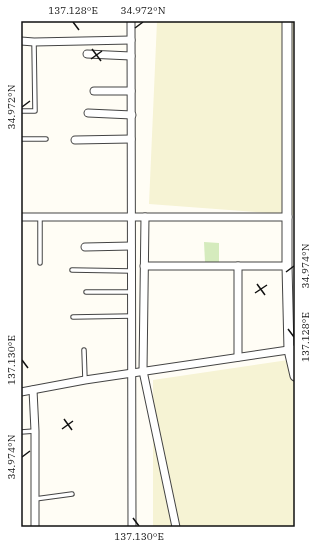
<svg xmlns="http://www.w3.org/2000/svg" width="316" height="548" font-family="'IBM Plex Serif',serif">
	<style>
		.farmland { fill: #f6f3d4 }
		.green { fill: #d5ebbd }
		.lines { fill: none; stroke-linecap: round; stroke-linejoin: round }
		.service-casing { stroke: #444; stroke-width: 5.5 }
		.minor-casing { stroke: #444; stroke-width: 9 }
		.tertiary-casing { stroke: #444; stroke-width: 11 }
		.service { stroke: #fff; stroke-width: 3.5 }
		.minor { stroke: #fff; stroke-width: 7 }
		.tertiary { stroke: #fff; stroke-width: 9 }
		.ticks { fill: none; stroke: #111; stroke-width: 1.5 }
		.neatline { fill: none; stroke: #111; stroke-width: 1.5 }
		.ticks-label { font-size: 10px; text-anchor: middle; fill: #111 }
	</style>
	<rect width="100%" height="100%" fill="#fffdf5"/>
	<g class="farmland">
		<path d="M157,21H295V215L149,204Z"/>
		<path d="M295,359V527H153V380Z"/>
	</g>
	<path class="green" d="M204,242L219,243V262H205Z"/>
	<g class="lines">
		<defs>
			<g id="service">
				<path d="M21,111H35L34,42"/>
				<path d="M21,139H46"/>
				<path d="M40,263V217"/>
				<path d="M72,270L131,271"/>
				<path d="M86,292H131"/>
				<path d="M73,317L132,316"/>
				<path d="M84,350L85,380"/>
				<path d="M21,432L35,431"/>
				<path d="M35,499L72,494"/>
			</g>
			<g id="minor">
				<path d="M131,21L132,527"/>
				<path d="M21,41L34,42L131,40"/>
				<path d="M87,54L131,56"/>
				<path d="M94,91H131"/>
				<path d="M88,113L132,115"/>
				<path d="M75,140L131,139"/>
				<path d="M21,217H288"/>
				<path d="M145,217L143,371L176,527"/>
				<path d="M85,247L131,246"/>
				<path d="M144,266H287"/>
				<path d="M238,266V357"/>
				<path d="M33,390L35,431V527"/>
				<path d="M21,392L85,380L295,349"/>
			</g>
			<path id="tertiary" d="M287,21V266L289,350L295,376"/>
		</defs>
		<use href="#service" class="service-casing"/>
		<use href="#minor" class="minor-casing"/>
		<use href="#tertiary" class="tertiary-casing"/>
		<use href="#service" class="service"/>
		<use href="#minor" class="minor"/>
		<use href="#tertiary" class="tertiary"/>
	</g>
	<path class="ticks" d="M73,22L79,30M135,28L143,22M92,49L101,61M91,59L102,51M22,107L30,101M286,272L294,266M257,284L265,295M255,293L267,285M288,329L294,337M22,360L28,368M64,419L72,430M62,429L73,421M22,457L30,451M133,518L139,526"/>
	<rect width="316" height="548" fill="none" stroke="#ffffff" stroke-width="44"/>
	<rect x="22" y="22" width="272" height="504" class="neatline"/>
	<g class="ticks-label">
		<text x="73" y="14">137.128°E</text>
		<text x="143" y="14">34.972°N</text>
		<text transform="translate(11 107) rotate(-90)" y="4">34.972°N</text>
		<text transform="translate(305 266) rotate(-90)" y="4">34.974°N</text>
		<text transform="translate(305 337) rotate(-90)" y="4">137.128°E</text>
		<text transform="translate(11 360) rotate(-90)" y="4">137.130°E</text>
		<text transform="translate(11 457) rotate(-90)" y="4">34.974°N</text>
		<text x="139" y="540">137.130°E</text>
	</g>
</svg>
